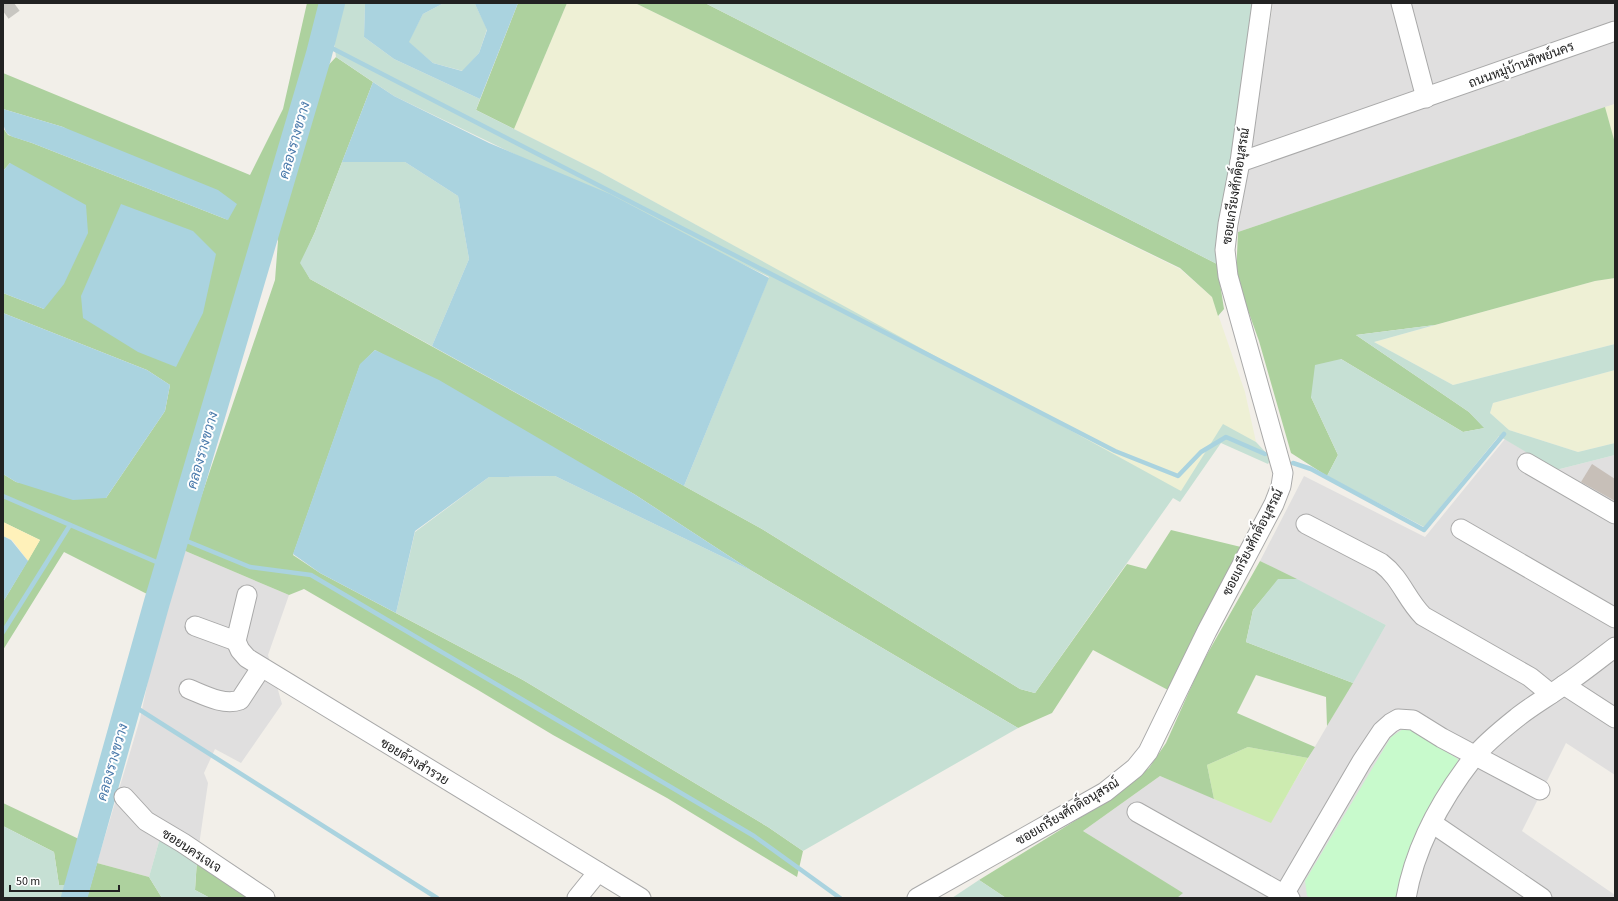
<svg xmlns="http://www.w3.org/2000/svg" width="1618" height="901" font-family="'Source Sans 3',Sarabun,sans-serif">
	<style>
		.residential { fill: #e0dfdf }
		.farmland { fill: #eef0d5 }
		.grass { fill: #cdebb0 }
		.forest { fill: #add19e }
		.wetland { fill: #c6e0d4 }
		.sand { fill: #fff1ba }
		.park { fill: #c8facc }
		.water { fill: #aad3df }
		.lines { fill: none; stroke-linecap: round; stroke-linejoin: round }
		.stream { stroke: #aad3df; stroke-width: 4.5 }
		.river { stroke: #aad3df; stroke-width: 26 }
		.building { fill: #c7bfb8 }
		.minor-tunnel { stroke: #c8c6c1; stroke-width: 19; stroke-dasharray: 19 10; stroke-linecap: butt }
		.minor-casing { stroke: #a9a9a9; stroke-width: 21 }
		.minor { stroke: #fff; stroke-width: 19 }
		.labels { text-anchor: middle; stroke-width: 4; stroke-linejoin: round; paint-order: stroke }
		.street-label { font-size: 13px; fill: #222; stroke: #fff }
		.water-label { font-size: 14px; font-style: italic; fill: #4a7aab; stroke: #fff }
	</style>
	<rect width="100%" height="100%" fill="#f2efe9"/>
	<g class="residential">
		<path d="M1273,3H1615V104L1238,232Z"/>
		<path d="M1505,439L1556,470L1615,455V775L1566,743L1522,831L1615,895V898H1177L1182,893L1083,831L1160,776L1271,822L1386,625L1260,561L1304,476L1425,537Z"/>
		<path d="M183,550L289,595L268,655L282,704L241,763L215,749L204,773L208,783L197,859L160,838L149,877L97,863L140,719L160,624Z"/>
	</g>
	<g class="farmland">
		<path d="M567,3H635L1180,269L1212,297L1245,392L1256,442L1223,425L1181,492L600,172L514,129Z"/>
		<path d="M1615,104V143L1605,107Z"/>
		<path d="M1615,278V344L1453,385L1374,342L1595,281Z"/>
		<path d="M1615,370V443L1578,452L1509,430L1490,413L1493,403Z"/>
	</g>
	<path class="grass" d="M1248,747L1308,758L1271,823L1214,799L1207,765Z"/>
	<g class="forest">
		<path d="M307,3H321L304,79L268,183L151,596L64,552L3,650V602L40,540L3,522V474L16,482L106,498L165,411L170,385L147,370L3,313V293L44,309L10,163L3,171V128L8,135L32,143L228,220L63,127L3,109V73L250,175L283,109Z"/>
		<path d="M518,3H567L514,129L476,110Z"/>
		<path d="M635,3H705L1217,264L1224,309L1218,316L1212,297L1180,268Z"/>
		<path d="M336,57L373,82L315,232L301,263L310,279L762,529L1020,689L1035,693L1127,564L1146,569L1171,530L1241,547L1168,690L1093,650L1052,713L1018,728L752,571L634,494L375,350L360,365L293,555L320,573L523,680L768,827L803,851L797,877L667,798L553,735L478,690L304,589L289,595L183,550L275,280L278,241L274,231L323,71Z"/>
		<path d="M1605,107L1615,143V278L1595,281L1435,325L1356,335L1469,412L1485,428L1463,432L1341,359L1311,397L1338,455L1327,476L1291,453L1259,341L1236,277L1238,232Z"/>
		<path d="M1260,561L1297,579L1278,580L1253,610L1246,642L1353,683L1327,726L1326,697L1256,675L1237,713L1315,747L1308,758L1248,747L1207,765L1214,799L1160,776L1083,831L1183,893L1177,898H1006L979,880L1086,814L1149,768L1166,743L1201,665Z"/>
		<path d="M3,803L81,840L70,885H59L54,852L3,826Z"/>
		<path d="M197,859L258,898H210L195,890Z"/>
		<path d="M97,863L149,877L162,898H87Z"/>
	</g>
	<g class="wetland">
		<path d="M340,3H365L364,37L394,59L480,99L476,110L600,172L1181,491L1223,424L1256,442L1271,458L1268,464L1221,443L1180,502L1173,498L1035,693L1020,689L762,529L684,486L769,277L394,96L336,57L332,25Z"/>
		<path d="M444,3L475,4L487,29L479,53L463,71L433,63L408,42L423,14Z"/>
		<path d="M705,3H1253L1217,264Z"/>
		<path d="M342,162H405L458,196L469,259L432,346L310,279L300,263L315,232Z"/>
		<path d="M1435,325L1374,342L1453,385L1615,344V370L1493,403L1490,413L1509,430L1578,452L1615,443V455L1556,470L1499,436L1424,527L1327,476L1338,455L1311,397L1315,365L1341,359L1463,432L1484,428L1469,412L1356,335Z"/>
		<path d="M555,476L752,571L1018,728L803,851L768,827L523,680L396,613L415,532L489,477Z"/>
		<path d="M1278,579H1297L1386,625L1353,683L1246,642L1253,610Z"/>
		<path d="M3,826L54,852L59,885H70L67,898H3Z"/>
		<path d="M160,838L197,859L195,890L210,898H162L149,877Z"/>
		<path d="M979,880L1006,898H952Z"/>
	</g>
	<path class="sand" d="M3,522L40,540L28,561L12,540L3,536Z"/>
	<path class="park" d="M1406,727L1458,759L1457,768L1426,816L1407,856L1399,898H1311L1307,896L1305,881L1391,737Z"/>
	<g class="water">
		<path d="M365,3H444L423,14L409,42L433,63L462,71L479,53L487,30L475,4L469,3H518L480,99L394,59L364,37Z"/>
		<path d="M373,82L394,96L489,143L610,194L769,278L684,486L432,346L469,259L458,196L405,162H342Z"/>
		<path d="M3,109L63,127L218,190L237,204L228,220L32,143C6,134 3,139 3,109Z"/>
		<path d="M10,163L86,205L88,233L64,284L44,309L3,293V171Z"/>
		<path d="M121,204L193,231L216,254L203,313L176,367L138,352L83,318L81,296Z"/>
		<path d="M3,313L147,370L170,385L165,411L106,498L73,500L16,482L3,474Z"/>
		<path d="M375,350L439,380L634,494L752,571L555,476L489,477L415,531L396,613L320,573L293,554L360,364Z"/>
		<path d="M3,536L11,540L28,561L3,602Z"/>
	</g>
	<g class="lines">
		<g class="stream">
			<path d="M322,43L1115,451L1178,476L1201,452L1226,437L1265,454"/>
			<path d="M1293,463L1311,469L1424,530L1504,434"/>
			<path d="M3,496L168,567"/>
			<path d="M177,537L250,567L311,575L754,836L840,898"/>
			<path d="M3,632L70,525"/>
			<path d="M129,703L437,898"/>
		</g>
		<path class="river" d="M74,898L157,602L319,54L332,3"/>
	</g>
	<path class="building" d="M1592,464L1615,479V501L1581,482Z"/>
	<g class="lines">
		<path class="minor-tunnel" d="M3,11L14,3"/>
		<defs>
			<g id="minor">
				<path d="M1401,3L1426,98"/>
				<path d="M1240,162L1615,31"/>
				<path d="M1527,463L1615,514"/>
				<path d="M1306,524L1381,563C1401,578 1406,599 1423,616L1530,677L1551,694"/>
				<path d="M1461,529L1615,618"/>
				<path d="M247,595L236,641L240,650L247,658L641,898"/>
				<path d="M195,626L236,641"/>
				<path d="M1564,685L1615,718"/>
				<path d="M189,689C204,695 224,706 240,700L261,668"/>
				<path d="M124,797L146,821L183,843L265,898"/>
				<path d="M1137,812L1290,898"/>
				<path d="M1432,823L1542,898"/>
				<path d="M577,898L598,872"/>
				<path d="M917,898L1105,792L1135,768L1148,752L1207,631L1274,504L1281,486L1283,473L1228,276L1225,250L1228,224L1240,162L1262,3"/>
				<path d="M1282,898L1362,761L1382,731L1391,723L1398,719L1413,720L1442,738L1540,790"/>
				<path d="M1406,898C1415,847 1442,798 1474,757C1486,742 1504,728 1519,716C1533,705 1549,696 1564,685C1582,673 1598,660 1615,647"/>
			</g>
		</defs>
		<use href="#minor" class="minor-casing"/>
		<use href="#minor" class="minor"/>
	</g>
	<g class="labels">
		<g class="street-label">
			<text transform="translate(1521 64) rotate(-20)" y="5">ถนนหมู่บ้านทิพย์นคร</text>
			<text transform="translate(1235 186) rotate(-81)" y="5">ซอยเกรียงศักดิ์อนุสรณ์</text>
			<text transform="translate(1252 542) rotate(-63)" y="5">ซอยเกรียงศักดิ์อนุสรณ์</text>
			<text transform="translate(415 761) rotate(31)" y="5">ซอยด้วงสำรวย</text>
			<text transform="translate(1067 811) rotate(-31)" y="5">ซอยเกรียงศักดิ์อนุสรณ์</text>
			<text transform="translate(192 850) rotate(33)" y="5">ซอยนครเจเจ</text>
		</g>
		<g class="water-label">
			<text transform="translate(294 140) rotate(-74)" y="5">คลองรางขวาง</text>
			<text transform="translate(202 450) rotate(-74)" y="5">คลองรางขวาง</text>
			<text transform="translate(112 762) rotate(-74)" y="5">คลองรางขวาง</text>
		</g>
	</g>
	<rect width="1618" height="901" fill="none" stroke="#222222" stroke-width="8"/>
	<path d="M10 885v6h109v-6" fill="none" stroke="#222222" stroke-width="2"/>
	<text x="16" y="885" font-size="12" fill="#222222" stroke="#ffffff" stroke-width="3" paint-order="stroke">50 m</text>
</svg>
